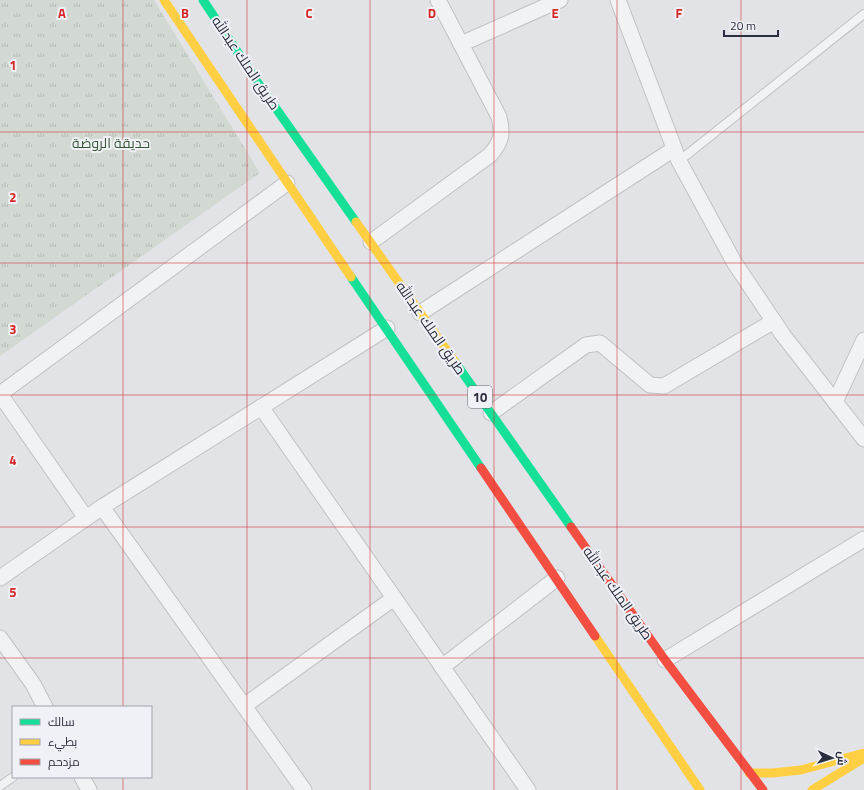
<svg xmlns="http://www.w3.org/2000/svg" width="864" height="790" font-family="'Titillium Web',Cairo,sans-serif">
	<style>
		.park { fill: url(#park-tufts) }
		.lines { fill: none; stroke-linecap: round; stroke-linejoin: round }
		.lane-casing { stroke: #c1c1c5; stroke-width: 10 }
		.street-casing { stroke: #c1c1c5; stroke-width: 17 }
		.lane { stroke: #f1f2f4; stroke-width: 8 }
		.street { stroke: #f1f2f4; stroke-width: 15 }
		.fast { stroke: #16e098; stroke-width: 9 }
		.slow { stroke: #ffcf43; stroke-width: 9 }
		.jam { stroke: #f24e42; stroke-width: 9 }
		.grid { fill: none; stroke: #d62828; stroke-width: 1; stroke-opacity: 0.55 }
		.labels { text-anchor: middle; stroke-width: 4; stroke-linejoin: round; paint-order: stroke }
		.shield { fill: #f0f1f6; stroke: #666875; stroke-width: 1 }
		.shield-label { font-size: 13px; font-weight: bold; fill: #2b2e3e }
		.street-label { font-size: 14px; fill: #2b2e3e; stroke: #f0f1f6 }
		.park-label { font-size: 14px; fill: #3a583a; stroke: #f0f1f6 }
		.grid-label { font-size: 13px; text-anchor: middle; font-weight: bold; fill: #d62828; stroke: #f0f1f6; stroke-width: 4; stroke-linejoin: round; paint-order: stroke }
	</style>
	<defs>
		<pattern id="park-tufts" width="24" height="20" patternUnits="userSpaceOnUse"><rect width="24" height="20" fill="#d2d9d3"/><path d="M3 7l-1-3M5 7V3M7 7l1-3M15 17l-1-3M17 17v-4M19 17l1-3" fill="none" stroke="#b4bbb6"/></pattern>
	</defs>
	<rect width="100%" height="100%" fill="#e2e3e7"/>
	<path class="park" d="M0,0H154L260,173L0,356Z"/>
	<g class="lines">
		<defs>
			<g id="lane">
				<path d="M679,161L864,14"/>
				<path d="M0,786L13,777"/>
			</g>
			<g id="street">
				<path d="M618,0L679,161L734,262L783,335L864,439"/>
				<path d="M461,44L560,0"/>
				<path d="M371,242L490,155C502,141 503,134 499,117L438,0"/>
				<path d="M420,313L674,149"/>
				<path d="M0,394L287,183"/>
				<path d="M0,394L86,518"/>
				<path d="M835,402L864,340"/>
				<path d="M261,407L528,790"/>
				<path d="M491,413L586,345L600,343L650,385L664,386L774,321"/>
				<path d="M102,507L304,790"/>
				<path d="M0,578L102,507L387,328"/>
				<path d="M0,638L33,684L45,707"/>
				<path d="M665,660L864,539"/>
				<path d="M442,667L557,578"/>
				<path d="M244,706L394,598"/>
				<path d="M82,777L89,790"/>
			</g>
		</defs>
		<use href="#lane" class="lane-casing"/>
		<use href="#street" class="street-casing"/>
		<use href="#lane" class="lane"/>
		<use href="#street" class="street"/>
		<g class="fast">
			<path d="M203,0L256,80L356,222"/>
			<path d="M351,277L481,468"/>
			<path d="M455,362L571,527"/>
		</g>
		<g class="slow">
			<path d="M164,0L351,277"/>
			<path d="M356,222L455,362"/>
			<path d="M595,636L700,790"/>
			<path d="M749,773H772L801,770L864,753"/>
			<path d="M812,790L864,758"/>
		</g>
		<g class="jam">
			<path d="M481,468L595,636"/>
			<path d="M571,527L665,660L763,790"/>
		</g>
	</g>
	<path class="grid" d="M123,0V707M247,0V790M370,0V790M494,0V790M617,0V790M741,0V790M0,132H864M0,263H864M0,395H864M0,527H864M0,658H864M123,777V790"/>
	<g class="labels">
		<rect class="shield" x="468" y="386" width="24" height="22" rx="3"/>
		<g class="shield-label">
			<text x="480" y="402">10</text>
		</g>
		<g class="street-label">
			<text transform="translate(246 63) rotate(56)" y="5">طريق الملك عبدالله</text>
			<text transform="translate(431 328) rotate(55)" y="5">طريق الملك عبدالله</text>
			<text transform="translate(618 593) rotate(55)" y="5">طريق الملك عبدالله</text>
		</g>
		<g class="park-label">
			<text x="111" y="148">حديقة الروضة</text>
		</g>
	</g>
	<g class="grid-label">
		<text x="62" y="18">A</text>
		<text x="185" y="18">B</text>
		<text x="309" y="18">C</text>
		<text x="432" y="18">D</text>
		<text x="555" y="18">E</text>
		<text x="679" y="18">F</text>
		<text x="13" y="70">1</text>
		<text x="13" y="202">2</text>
		<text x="13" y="334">3</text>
		<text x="13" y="465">4</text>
		<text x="13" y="597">5</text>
	</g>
	<rect x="12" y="706" width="140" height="72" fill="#f0f1f6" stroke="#a1a3ac"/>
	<rect x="20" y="719" width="20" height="6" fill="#16e098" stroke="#a1a3ac"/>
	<text x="48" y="726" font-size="12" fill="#2b2e3e">سالك</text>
	<rect x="20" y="739" width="20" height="6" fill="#ffcf43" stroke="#a1a3ac"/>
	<text x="48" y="746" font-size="12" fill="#2b2e3e">بطيء</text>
	<rect x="20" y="759" width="20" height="6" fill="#f24e42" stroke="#a1a3ac"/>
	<text x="48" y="766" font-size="12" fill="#2b2e3e">مزدحم</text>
	<g transform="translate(832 758) rotate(94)" stroke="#f0f1f6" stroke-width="3" paint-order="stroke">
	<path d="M0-3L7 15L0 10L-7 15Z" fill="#2b2e3e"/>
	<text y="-6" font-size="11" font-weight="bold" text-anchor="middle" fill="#2b2e3e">ش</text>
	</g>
	<path d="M724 30v6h54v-6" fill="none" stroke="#2b2e3e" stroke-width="2"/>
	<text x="730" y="30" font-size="12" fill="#2b2e3e" stroke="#f0f1f6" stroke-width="3" paint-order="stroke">20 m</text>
</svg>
